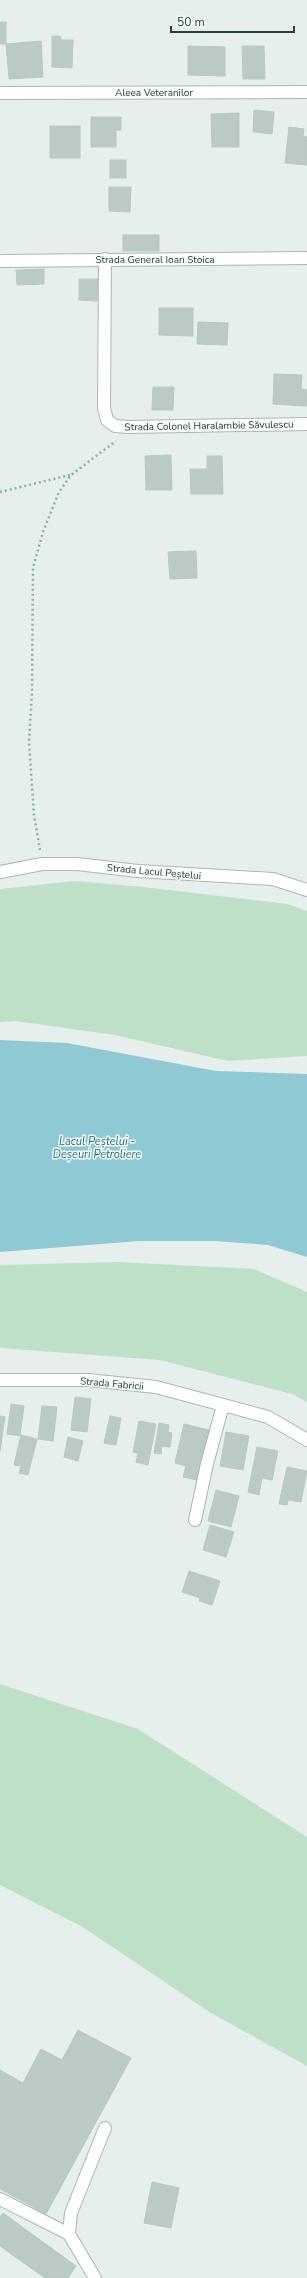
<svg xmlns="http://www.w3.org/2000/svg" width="307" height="2278" font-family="'Nunito Sans',sans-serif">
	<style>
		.green { fill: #bfe0c8 }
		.water { fill: #8ec9d4 }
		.building { fill: #bbcac4; stroke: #b8c9c2 }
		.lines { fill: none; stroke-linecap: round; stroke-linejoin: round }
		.minor-casing { stroke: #a8b8b2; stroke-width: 14 }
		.path { stroke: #86b3a5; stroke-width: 2.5; stroke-dasharray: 2 3; stroke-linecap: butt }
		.minor { stroke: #fff; stroke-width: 12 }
		.labels { text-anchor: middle; stroke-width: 3; stroke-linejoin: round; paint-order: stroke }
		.street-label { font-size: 10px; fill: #24423a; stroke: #f7fbf9 }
		.water-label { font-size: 11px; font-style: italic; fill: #1c6f80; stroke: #f7fbf9 }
	</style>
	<rect width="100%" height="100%" fill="#e6efeb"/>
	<g class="green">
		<path d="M75,881L143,887L288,904L307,911V1056L228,1061L115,1035L16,1021L0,1022V889Z"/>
		<path d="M119,1262L254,1269L307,1292V1402L292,1394L160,1360L0,1348V1265Z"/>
		<path d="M0,1684L138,1729L307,1837V2066L211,2013L81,1926L0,1885Z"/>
	</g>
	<path class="water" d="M0,1040L67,1043L216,1071L307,1074V1257L268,1245L215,1241H139L0,1252Z"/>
	<g class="building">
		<rect x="0" y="22" width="6" height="22"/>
		<path d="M52,36H60L61,40H73L72,68L52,67Z"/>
		<path d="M41,41L43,77L9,79L6,44Z"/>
		<path d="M188,46L225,47V76L188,75Z"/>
		<path d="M242,46H264L265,79H243Z"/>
		<path d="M254,110L274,112L272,134L253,132Z"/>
		<path d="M239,113V147H212L211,114Z"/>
		<path d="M91,117H121V130H116V147H91Z"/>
		<rect x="50" y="126" width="30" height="32"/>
		<path d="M289,127L304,129L303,136L307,137V165L285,163Z"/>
		<rect x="110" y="160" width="16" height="18"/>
		<path d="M109,187H131L130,212L109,211Z"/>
		<rect x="123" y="235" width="36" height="16"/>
		<path d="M44,269V284L17,285L16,270Z"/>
		<path d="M79,279H98L97,301L79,300Z"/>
		<path d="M159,308H193V336L159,335Z"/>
		<path d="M198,322L228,323L227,345L197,344Z"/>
		<path d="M274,374L302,375L301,389L307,390V406L273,404Z"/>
		<path d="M153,387H174L173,410H152Z"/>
		<path d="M171,455L172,490H146L145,456Z"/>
		<path d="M207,456H222L223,494H191L190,469H207Z"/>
		<path d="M196,551L197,578L170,579L168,552Z"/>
		<path d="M75,1397L91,1399L87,1432L71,1430Z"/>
		<path d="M11,1404L24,1406L20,1436L7,1434Z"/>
		<path d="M42,1406L57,1407L53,1441L38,1439Z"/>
		<path d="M0,1416L5,1417L0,1451Z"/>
		<path d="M110,1416L121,1418L116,1445L104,1443Z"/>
		<path d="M139,1421L156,1424L148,1465L136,1462L138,1453L133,1452Z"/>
		<path d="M159,1423L169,1425L168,1432L172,1433L170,1447L162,1446L161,1454L154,1453Z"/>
		<path d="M184,1424L209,1430L197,1480L183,1477L186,1466L175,1463Z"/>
		<path d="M226,1432L249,1436L243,1470L220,1466Z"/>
		<path d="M21,1435L37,1439L28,1475L19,1473L21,1466L14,1465Z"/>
		<path d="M68,1437L83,1441L78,1461L64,1457Z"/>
		<path d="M257,1447L278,1451L272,1480L262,1478L259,1495L248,1492Z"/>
		<path d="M287,1467L307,1471L301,1502L288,1500L287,1505L279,1504Z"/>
		<path d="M216,1490L239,1496L231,1527L208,1521Z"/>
		<path d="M210,1525L234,1532L226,1557L203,1550Z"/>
		<path d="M189,1571L220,1581L212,1605L199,1601L200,1598L182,1592Z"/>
		<path d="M78,2030L131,2058L46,2214L0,2189V2070L23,2083L41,2049L62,2060Z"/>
		<path d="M152,2182L179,2188L171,2228L144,2223Z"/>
		<path d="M3,2213L76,2266L68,2278H45L0,2246V2217Z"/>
	</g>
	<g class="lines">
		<defs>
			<g id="minor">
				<path d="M0,93L307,92"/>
				<path d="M105,259L104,408L107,420L115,426L128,427L307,424"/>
				<path d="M2,261L307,258"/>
				<path d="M0,872L42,864H77L138,871L273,879L307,890"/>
				<path d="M0,1380H88L156,1387L268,1417L307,1440"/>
				<path d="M195,1520L207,1464L223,1405"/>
				<path d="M0,2199L69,2234L95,2278"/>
				<path d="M69,2234L71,2213L105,2128"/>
			</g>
		</defs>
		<use href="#minor" class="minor-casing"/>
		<g class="path">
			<path d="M0,492L70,475"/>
			<path d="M40,850L34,815L29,742L32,692L33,568L43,532L59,492L71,475L116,441"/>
		</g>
		<use href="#minor" class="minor"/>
	</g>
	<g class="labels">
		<g class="street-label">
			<text x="154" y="96">Aleea Veteranilor</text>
			<text x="155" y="263">Strada General Ioan Stoica</text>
			<text transform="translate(209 425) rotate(-1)" y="4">Strada Colonel Haralambie Săvulescu</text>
			<text transform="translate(154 871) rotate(5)" y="4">Strada Lacul Peștelui</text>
			<text transform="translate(112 1383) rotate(5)" y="4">Strada Fabricii</text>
		</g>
		<g class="water-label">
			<text x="97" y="1145">Lacul Peștelui -<tspan x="97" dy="13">Deșeuri Petroliere</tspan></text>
		</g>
	</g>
	<path d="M171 26v6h123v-6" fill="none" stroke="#24423a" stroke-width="2"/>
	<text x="177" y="26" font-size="12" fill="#24423a" stroke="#f7fbf9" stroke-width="3" paint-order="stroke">50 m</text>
</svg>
